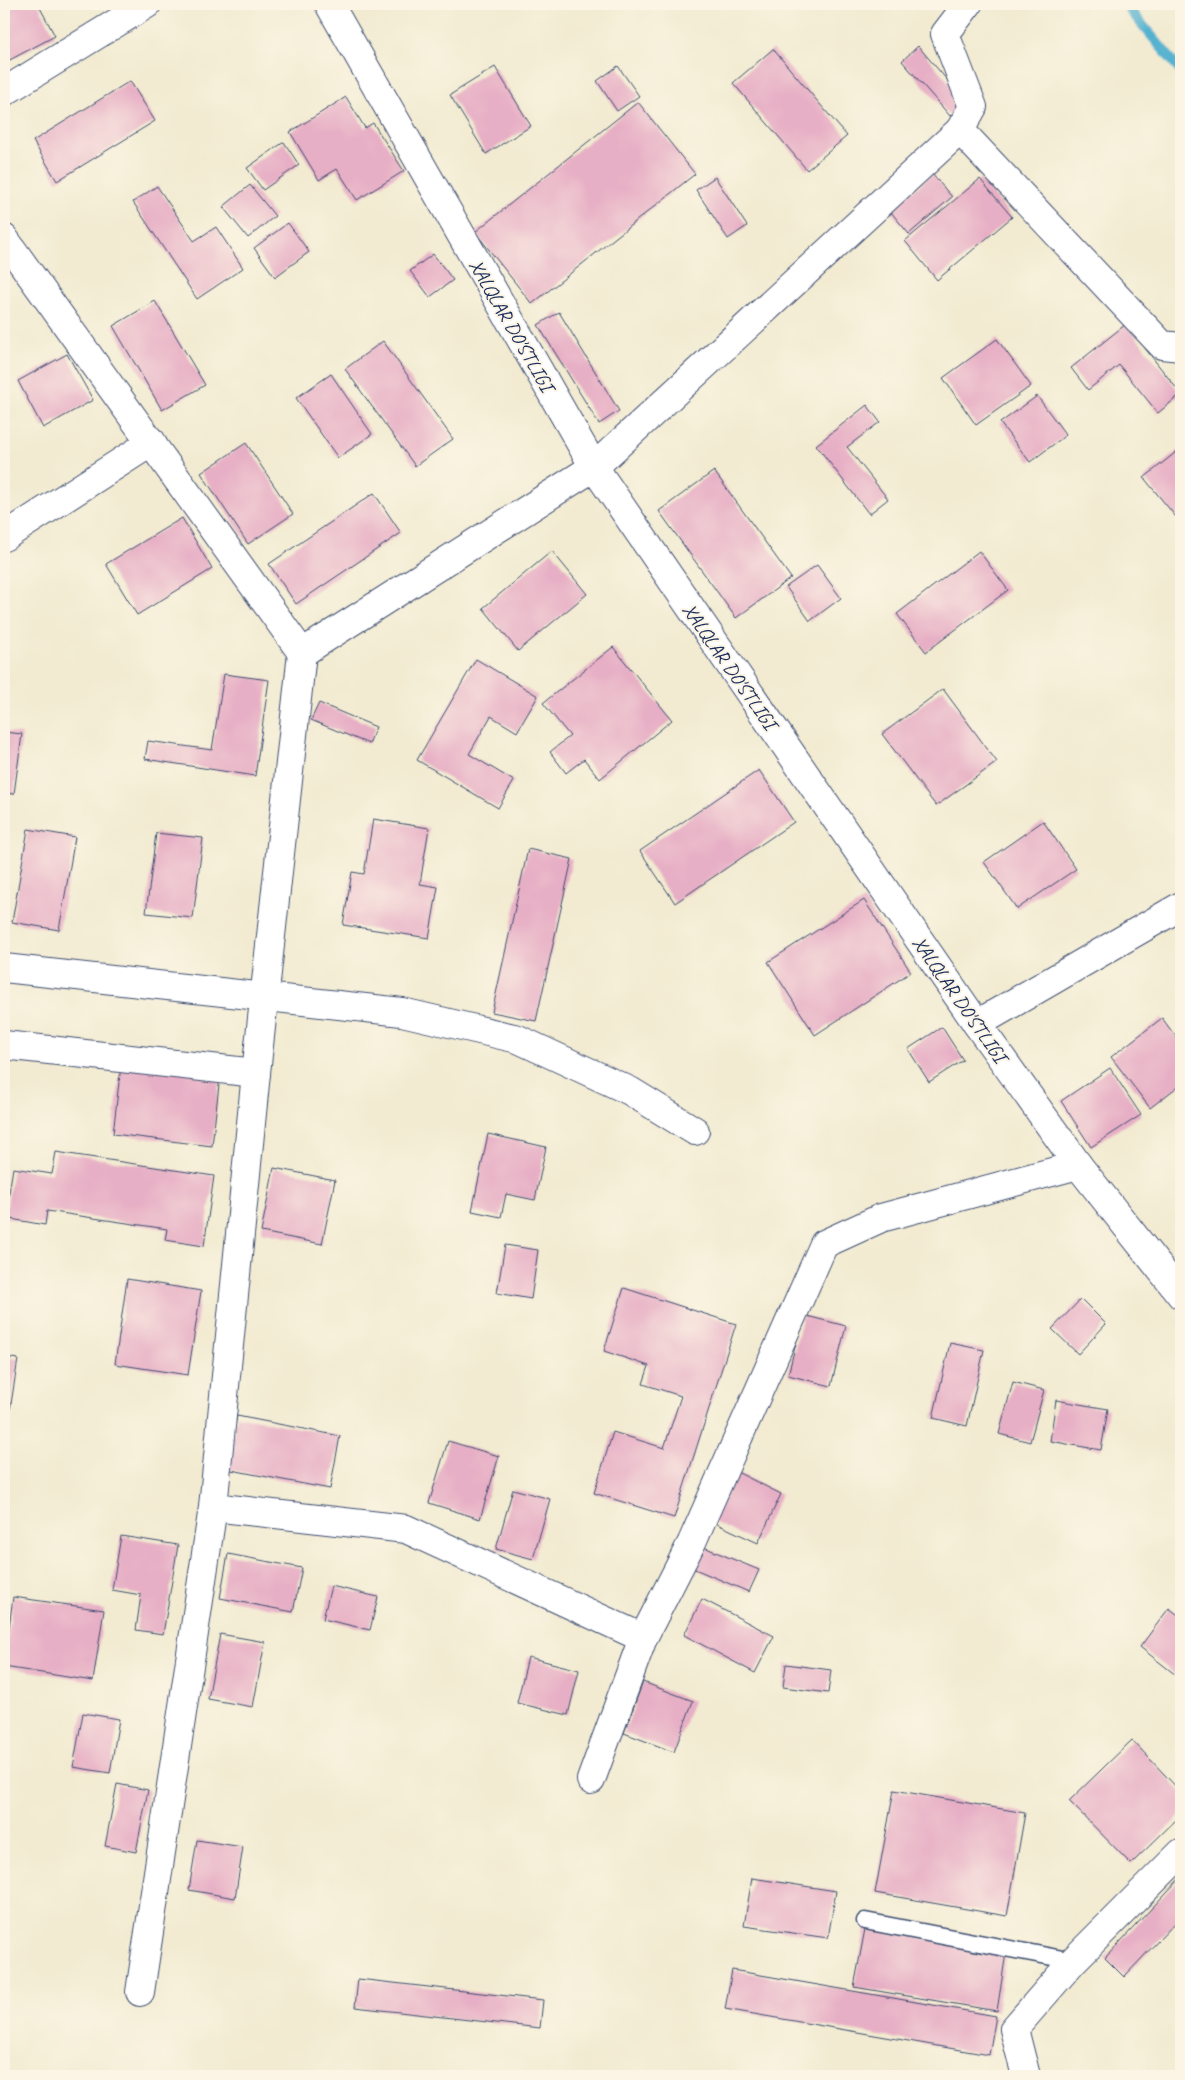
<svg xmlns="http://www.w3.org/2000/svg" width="1185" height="2080" font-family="Caveat,sans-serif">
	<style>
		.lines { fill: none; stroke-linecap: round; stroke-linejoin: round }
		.stream { stroke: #52b1d0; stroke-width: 10 }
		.building { fill: #e7afc5 }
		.service-casing { stroke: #3b4b6f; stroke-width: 19 }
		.minor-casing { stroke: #3b4b6f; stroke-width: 30 }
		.service { stroke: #fff; stroke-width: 16 }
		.minor { stroke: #fff; stroke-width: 28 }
		.labels { text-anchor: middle; stroke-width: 4; stroke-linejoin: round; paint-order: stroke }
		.street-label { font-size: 20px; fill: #1b2f5e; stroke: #fcf5e5 }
	</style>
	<rect width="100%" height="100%" fill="#fcf5e5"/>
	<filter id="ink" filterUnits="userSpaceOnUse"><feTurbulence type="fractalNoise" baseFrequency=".02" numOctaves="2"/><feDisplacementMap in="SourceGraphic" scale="10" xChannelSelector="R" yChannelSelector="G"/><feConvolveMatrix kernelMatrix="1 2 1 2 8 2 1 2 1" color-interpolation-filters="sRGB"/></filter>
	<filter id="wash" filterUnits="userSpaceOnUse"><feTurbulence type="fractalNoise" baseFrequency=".0096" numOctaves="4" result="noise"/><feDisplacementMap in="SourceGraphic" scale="20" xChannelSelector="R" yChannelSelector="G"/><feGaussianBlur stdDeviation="1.12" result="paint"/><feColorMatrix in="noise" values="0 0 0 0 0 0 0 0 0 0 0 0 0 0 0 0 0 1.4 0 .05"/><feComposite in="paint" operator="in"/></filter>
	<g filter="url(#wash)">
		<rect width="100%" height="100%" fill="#f2ebd1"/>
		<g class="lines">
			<path class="stream" d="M1125,4L1181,71"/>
		</g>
		<g id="blocks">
			<g class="building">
				<path d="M4,4H38L55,36L4,63Z"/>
				<path d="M918,46L966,102L950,116L902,61Z"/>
				<path d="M773,49L847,136L807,170L733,83Z"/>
				<path d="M618,66L639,96L617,111L597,81Z"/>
				<path d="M495,67L531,126L486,154L450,95Z"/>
				<path d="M130,81L155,121L57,181L33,141Z"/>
				<path d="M346,97L365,128L373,123L404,171L357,200L337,169L319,180L290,132Z"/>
				<path d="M638,102L695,174L532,304L475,232Z"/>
				<path d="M284,142L299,165L263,190L247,168Z"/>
				<path d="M932,174L952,197L909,234L890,211Z"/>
				<path d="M715,177L747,226L728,239L696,190Z"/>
				<path d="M980,179L1012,217L937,280L905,241Z"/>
				<path d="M250,185L275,216L248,238L223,207Z"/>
				<path d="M157,186L194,241L216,227L243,268L197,299L133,202Z"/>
				<path d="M288,223L309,252L275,277L254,248Z"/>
				<path d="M433,254L453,280L430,297L410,271Z"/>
				<path d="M155,301L205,385L162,410L113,326Z"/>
				<path d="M559,312L619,411L599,424L538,325Z"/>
				<path d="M1126,324L1181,394L1158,413L1119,365L1088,390L1071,368Z"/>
				<path d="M997,339L1031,386L976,425L943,378Z"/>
				<path d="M383,341L453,439L415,466L345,369Z"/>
				<path d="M67,354L93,400L43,428L18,381Z"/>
				<path d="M331,374L372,434L338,458L296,398Z"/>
				<path d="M1037,396L1066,435L1030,462L1000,423Z"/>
				<path d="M867,405L880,422L847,447L888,499L869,514L816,445Z"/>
				<path d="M246,443L293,514L248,544L201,473Z"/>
				<path d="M1181,448V523L1144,478Z"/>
				<path d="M714,471L791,578L736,618L659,511Z"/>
				<path d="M374,493L401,533L296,604L269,564Z"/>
				<path d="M182,518L212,569L137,615L106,564Z"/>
				<path d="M552,551L587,594L518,651L483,608Z"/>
				<path d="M979,551L1008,590L926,652L897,614Z"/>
				<path d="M817,565L841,598L810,621L786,587Z"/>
				<path d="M613,647L672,720L600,779L584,759L566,773L550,752L570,736L543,703Z"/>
				<path d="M476,659L538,696L517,732L491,716L469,754L514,781L498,808L417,760Z"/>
				<path d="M224,674L269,680L255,776L145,759L148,741L212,750Z"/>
				<path d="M943,689L997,762L936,806L882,734Z"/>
				<path d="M319,703L376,727L369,744L311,720Z"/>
				<path d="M4,732L22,734L14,794L4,793Z"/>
				<path d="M759,770L794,822L675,903L640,851Z"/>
				<path d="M373,819L429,828L420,884L438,887L429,938L343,925L352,872L364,874Z"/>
				<path d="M1043,821L1076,869L1017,909L984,862Z"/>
				<path d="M28,829L75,837L59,930L12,922Z"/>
				<path d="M156,833L203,838L193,918L146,913Z"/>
				<path d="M528,849L572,859L536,1021L492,1012Z"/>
				<path d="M864,900L911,972L815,1035L768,962Z"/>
				<path d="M1162,1018L1181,1044V1084L1150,1108L1111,1057Z"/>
				<path d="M942,1027L963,1060L929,1082L908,1049Z"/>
				<path d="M121,1065L220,1076L212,1146L113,1134Z"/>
				<path d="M1110,1068L1141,1115L1091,1147L1061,1101Z"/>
				<path d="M488,1134L546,1147L535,1200L506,1194L501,1217L472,1211Z"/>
				<path d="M56,1152L214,1176L204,1246L165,1240L167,1229L47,1211L45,1225L5,1218L13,1168L52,1174Z"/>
				<path d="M274,1168L335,1180L322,1244L261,1232Z"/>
				<path d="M505,1245L538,1250L531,1299L497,1293Z"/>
				<path d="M127,1279L201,1291L188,1375L115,1364Z"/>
				<path d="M624,1288L736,1324L674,1518L594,1493L613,1432L664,1448L681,1396L643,1384L649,1366L604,1351Z"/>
				<path d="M1081,1299L1106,1324L1078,1354L1052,1329Z"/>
				<path d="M803,1315L846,1326L831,1386L788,1375Z"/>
				<path d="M950,1343L984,1350L967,1426L933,1418Z"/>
				<path d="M4,1357L18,1359L6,1436H4Z"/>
				<path d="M1013,1382L1044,1390L1030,1442L999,1434Z"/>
				<path d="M1056,1400L1108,1409L1101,1450L1050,1441Z"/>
				<path d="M237,1416L340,1436L330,1489L226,1469Z"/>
				<path d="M448,1441L499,1456L480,1519L429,1503Z"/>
				<path d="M737,1472L781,1494L758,1543L713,1522Z"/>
				<path d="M513,1489L550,1499L533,1559L496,1549Z"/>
				<path d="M121,1536L178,1545L163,1634L136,1630L141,1595L112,1590Z"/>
				<path d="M699,1545L759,1570L749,1592L690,1567Z"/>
				<path d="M228,1554L302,1568L293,1612L220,1598Z"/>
				<path d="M331,1586L378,1597L370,1630L323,1619Z"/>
				<path d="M13,1597L104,1610L93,1681L4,1667Z"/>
				<path d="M702,1599L774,1636L755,1673L684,1635Z"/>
				<path d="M1169,1608L1181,1617V1679L1140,1647Z"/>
				<path d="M220,1634L265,1642L253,1707L208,1699Z"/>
				<path d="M528,1657L579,1670L568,1715L517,1703Z"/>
				<path d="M786,1664L831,1670L828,1693L783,1687Z"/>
				<path d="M643,1682L693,1701L674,1752L624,1733Z"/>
				<path d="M83,1713L119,1719L110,1773L73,1767Z"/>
				<path d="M1132,1740L1181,1792V1815L1131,1864L1069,1801Z"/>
				<path d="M117,1784L148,1790L136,1852L105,1846Z"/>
				<path d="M894,1790L1025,1813L1007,1916L875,1893Z"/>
				<path d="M197,1840L243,1847L235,1898L189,1890Z"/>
				<path d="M1181,1877V1927L1176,1922L1124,1977L1105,1958Z"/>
				<path d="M752,1878L836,1891L828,1938L744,1926Z"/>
				<path d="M865,1929L1006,1953L997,2011L854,1987Z"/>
				<path d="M732,1970L996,2016L989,2055L725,2009Z"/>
				<path d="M358,1979L543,2000L540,2028L355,2007Z"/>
			</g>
		</g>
	</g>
	<g filter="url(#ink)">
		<use href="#blocks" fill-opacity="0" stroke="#3b4b6f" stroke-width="1"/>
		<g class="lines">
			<defs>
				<path id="service" d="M865,1921L1073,1961"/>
				<g id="minor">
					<path d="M329,4L594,467L977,1024L1078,1165L1181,1295"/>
					<path d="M968,4L945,34L973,107L960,130L1162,345L1181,347"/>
					<path d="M4,92L147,4"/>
					<path d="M4,238L302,653"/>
					<path d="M4,537L152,442"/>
					<path d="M4,968L402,1012L518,1039L630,1091L695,1131"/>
					<path d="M977,1024L1181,906"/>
					<path d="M4,1045L256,1073"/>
					<path d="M213,1507L406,1529L643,1638"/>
					<path d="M591,1780L643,1638L692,1542L824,1244L881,1218L1078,1165"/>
					<path d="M140,1992L213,1507L256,1073L302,653L594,467L960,130"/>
					<path d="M1026,2076L1014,2029L1073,1961L1181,1853"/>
				</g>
			</defs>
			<use href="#service" class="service-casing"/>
			<use href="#minor" class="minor-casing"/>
			<use href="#service" class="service"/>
			<use href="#minor" class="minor"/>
		</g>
	</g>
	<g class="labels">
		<g class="street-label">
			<text transform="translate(512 325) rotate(60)" y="7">XALQLAR DO'STLIGI</text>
			<text transform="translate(730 666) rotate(55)" y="7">XALQLAR DO'STLIGI</text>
			<text transform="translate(960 999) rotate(55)" y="7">XALQLAR DO'STLIGI</text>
		</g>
	</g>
	<rect width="1185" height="2080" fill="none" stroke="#fcf5e5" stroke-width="20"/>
</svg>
